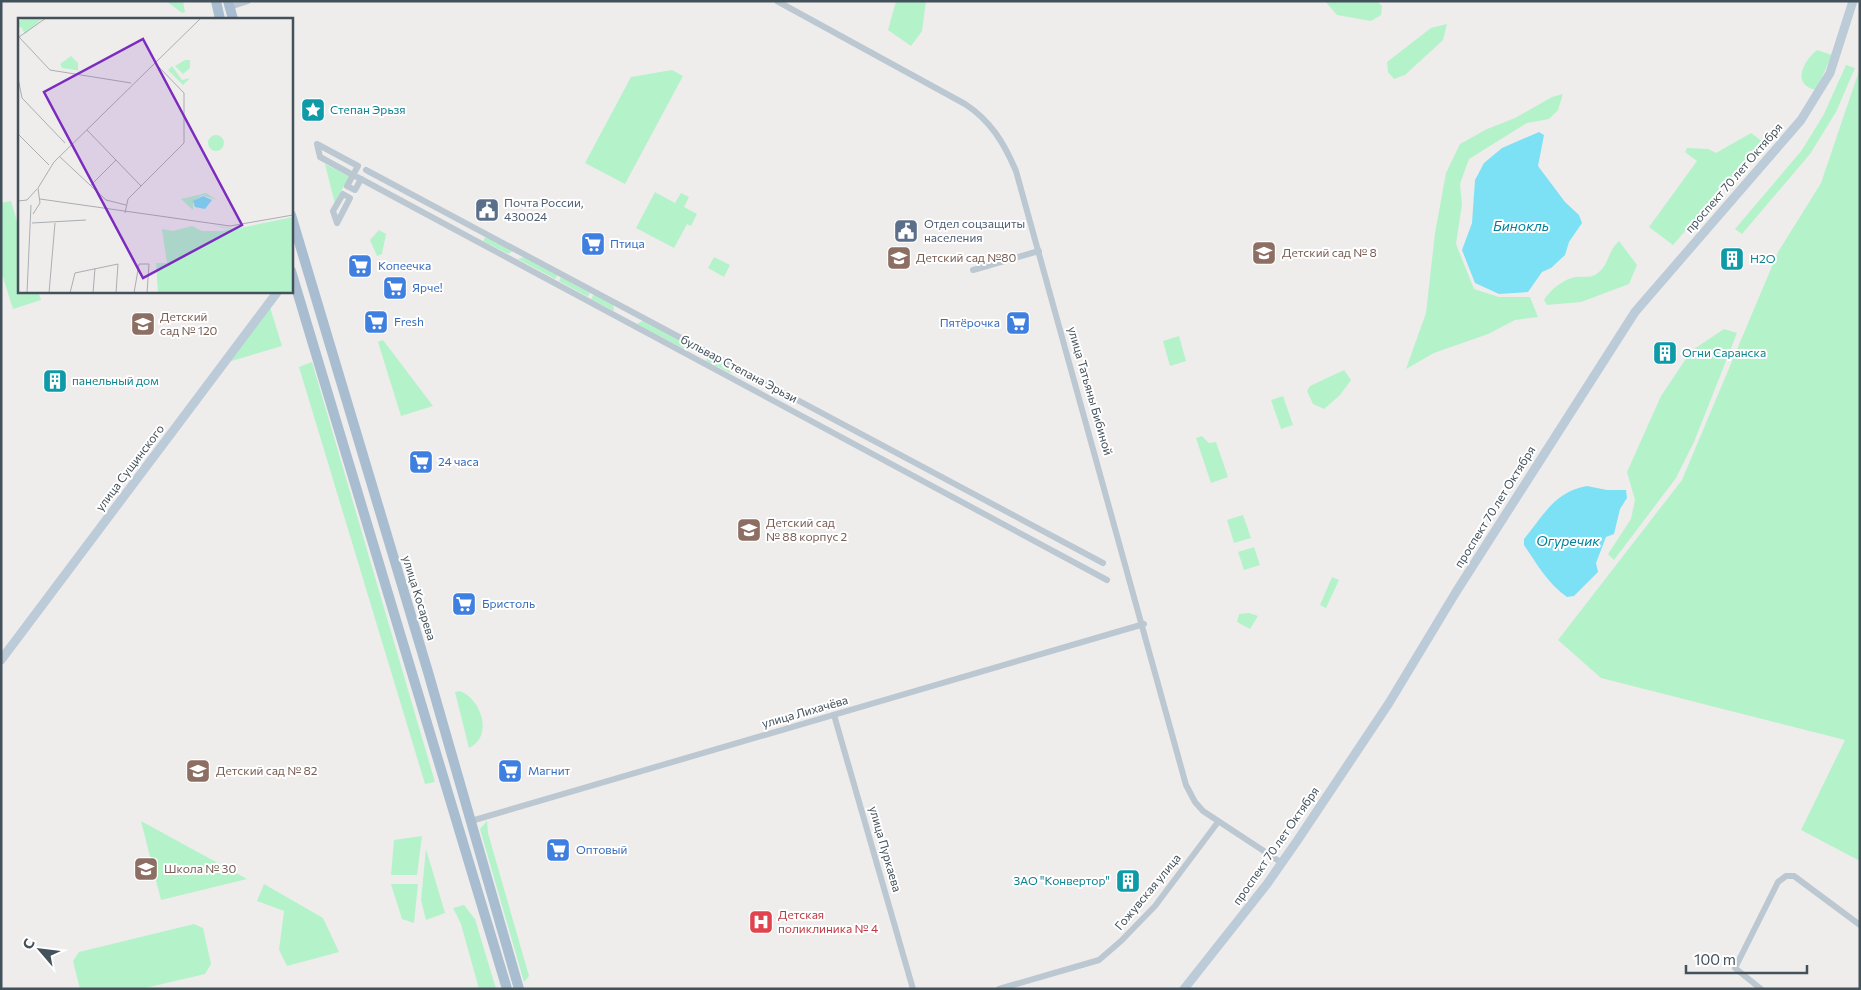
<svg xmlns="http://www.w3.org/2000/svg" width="1861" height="990" font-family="Commissioner,sans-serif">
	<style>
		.green { fill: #b4f3ca }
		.water { fill: #7de1f5 }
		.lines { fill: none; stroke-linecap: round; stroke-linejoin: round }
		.street { stroke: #bbc8d1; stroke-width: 6 }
		.secondary { stroke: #bccbd8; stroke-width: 9 }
		.primary { stroke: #a8bdcf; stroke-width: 10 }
		.labels { text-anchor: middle; stroke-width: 4; stroke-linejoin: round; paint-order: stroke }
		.culture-label { font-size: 12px; fill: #0d838f; stroke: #fff; text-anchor: start }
		.street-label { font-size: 12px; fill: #43515b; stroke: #fff }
		.service-label { font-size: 12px; fill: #4e5e75; stroke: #fff; text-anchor: start }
		.shop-label { font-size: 12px; fill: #366cbe; stroke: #fff; text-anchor: start }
		.education-label { font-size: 12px; fill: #785e54; stroke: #fff; text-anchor: start }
		.health-label { font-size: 12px; fill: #be3a42; stroke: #fff; text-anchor: start }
		.water-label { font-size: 14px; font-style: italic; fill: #038099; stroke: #fff }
		.inset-road { fill: none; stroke: #aaaeb2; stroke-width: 1 }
		.view { fill: #7b2cbf; fill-opacity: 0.15; stroke: #7b2cbf; stroke-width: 2.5 }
		.inset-edge { fill: none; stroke: #43515b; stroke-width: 2.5 }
	</style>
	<rect width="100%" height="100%" fill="#efecec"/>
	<g class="green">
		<path d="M166,1H183L185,12L182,13Z"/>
		<path d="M896,1H926L922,31L911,46L888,30Z"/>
		<path d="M1325,1H1377L1382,6L1381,15L1371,21L1337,15Z"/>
		<path d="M1447,24L1443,40L1405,75L1394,79L1388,72L1387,62L1431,28Z"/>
		<path d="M1817,50L1832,55L1816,90C1791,85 1803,61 1817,50Z"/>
		<path d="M1846,65L1855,68L1836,112L1810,154L1742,234L1735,229L1802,150L1824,114Z"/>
		<path d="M1860,68V861L1801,830L1845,740L1601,678L1558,640L1682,480L1778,252L1821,183Z"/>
		<path d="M672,70L683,76L625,184L585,163L631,77Z"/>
		<path d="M1563,94L1558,110L1549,119L1527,123L1469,159L1460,184L1462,204L1456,244L1474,289L1499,297H1530L1538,317L1515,320L1488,334L1434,353L1406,369L1426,313L1435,233L1446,173L1460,144L1487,129L1515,118L1552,97Z"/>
		<path d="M1751,133L1763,142L1673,245L1649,227L1697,161L1685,152L1687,148L1708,149L1716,153Z"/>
		<path d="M325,164L349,176L335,204Z"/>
		<path d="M655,192L675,203L681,193L689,197L684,207L697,214L691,226L687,224L674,248L636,228Z"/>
		<path d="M11,201L19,228V291H38L41,300L13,309L1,271V203Z"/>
		<path d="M379,230L386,234L382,254L377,256L370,240Z"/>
		<path d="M486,236L513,251L508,254L483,241Z"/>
		<path d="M1619,241L1637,265L1629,284L1581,302L1547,305L1544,300C1550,290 1564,279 1575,277C1582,276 1589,278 1595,275C1610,266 1606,253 1619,241Z"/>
		<path d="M524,257L558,275L555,279L518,259Z"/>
		<path d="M714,257L730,265L724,277L708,268Z"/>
		<path d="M561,277L590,293L588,297L559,281Z"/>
		<path d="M594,294L613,304L614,311L591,299Z"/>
		<path d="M270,307L282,346L228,362Z"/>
		<path d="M644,320L691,345L688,351L637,324Z"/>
		<path d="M1724,329L1737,333L1694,442L1676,478L1614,560L1608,554L1631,519L1635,500L1627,472L1661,396L1691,351Z"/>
		<path d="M1179,336L1186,361L1170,366L1163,341Z"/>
		<path d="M383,340L433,406L401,416L378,342Z"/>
		<path d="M709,355L737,370L730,373L706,361Z"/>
		<path d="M312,362L435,782L425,784L299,367Z"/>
		<path d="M1344,370L1351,380L1340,395L1324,409L1313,404L1307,391L1310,386Z"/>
		<path d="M1283,396L1293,425L1281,429L1271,400Z"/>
		<path d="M1202,436L1209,443L1216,442L1228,477L1211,483L1196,438Z"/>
		<path d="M1243,515L1251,538L1234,543L1227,520Z"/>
		<path d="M1254,547L1260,565L1244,570L1238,552Z"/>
		<path d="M1332,577L1339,580L1326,608L1320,605Z"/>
		<path d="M1249,613L1258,616L1250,629L1237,622L1239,614Z"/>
		<path d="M460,691C481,699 494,736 469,748L455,692Z"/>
		<path d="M141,821L247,879L161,900Z"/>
		<path d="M487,821L488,833L529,976L524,982L480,829Z"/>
		<path d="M422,836L417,875H391L394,840Z"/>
		<path d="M426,849L445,913L426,920L421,900Z"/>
		<path d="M264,884L323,918L339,952L287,966L279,950L284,911L257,901Z"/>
		<path d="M391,884H418L414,923L402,919Z"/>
		<path d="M464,905L475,919L496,989H479L461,924L453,908Z"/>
		<path d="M194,924L203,928L211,964L205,974L141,989H80L73,961L79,952Z"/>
	</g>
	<g class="water">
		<path d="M1539,132L1544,135L1538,166L1565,202L1579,215L1582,223L1569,242L1565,255L1551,268L1542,272L1528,292L1499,294L1475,283L1462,250L1472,223L1475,180L1484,163L1502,148Z"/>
		<path d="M1587,486L1607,490H1626L1627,498L1620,509L1614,534L1606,537L1596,563L1598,572L1574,596L1567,597C1548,584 1537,564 1524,545V539C1544,515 1554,492 1587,486Z"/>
	</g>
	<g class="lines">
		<g class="street">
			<path d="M777,1L965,104C991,121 1004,143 1016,171L1186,785L1195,802L1203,811L1282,863"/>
			<path d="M230,7L248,1"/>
			<path d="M317,144L358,166L353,175L320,157Z"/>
			<path d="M366,170L1103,563"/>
			<path d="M353,175L361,179L355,190L347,186Z"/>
			<path d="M361,179L1107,580"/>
			<path d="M343,194L350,198L337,223L333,211Z"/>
			<path d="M973,270L1039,251"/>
			<path d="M834,715L913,989"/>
			<path d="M471,821L1144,624"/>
			<path d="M999,989L1099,960L1121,941L1155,906L1218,822"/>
			<path d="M1761,989L1735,968L1778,882L1786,876H1794L1860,925"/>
		</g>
		<g class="secondary">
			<path d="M1,660L278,291"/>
			<path d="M1184,989L1267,884L1297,841L1389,703L1456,592L1635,312L1801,120L1830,73L1853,1"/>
		</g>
		<g class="primary">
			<path d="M216,1L220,19"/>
			<path d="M228,1L233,19"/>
			<path d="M291,215L428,672L519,989"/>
			<path d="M291,271L507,989"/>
		</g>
	</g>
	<defs>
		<symbol id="sight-square" viewBox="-11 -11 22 22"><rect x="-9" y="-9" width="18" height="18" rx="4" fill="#0f9aa8" stroke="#fff"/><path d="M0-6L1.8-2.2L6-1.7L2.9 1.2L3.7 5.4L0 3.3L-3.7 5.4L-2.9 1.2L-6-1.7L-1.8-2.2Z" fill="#fff"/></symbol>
		<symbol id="civic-square" viewBox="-11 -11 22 22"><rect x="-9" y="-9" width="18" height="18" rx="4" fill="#5c6f8a" stroke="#fff"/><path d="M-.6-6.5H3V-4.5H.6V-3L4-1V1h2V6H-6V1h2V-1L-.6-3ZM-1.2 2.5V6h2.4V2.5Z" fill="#fff"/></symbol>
		<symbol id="supermarket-square" viewBox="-11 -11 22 22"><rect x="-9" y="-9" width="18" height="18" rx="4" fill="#3f7fe0" stroke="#fff"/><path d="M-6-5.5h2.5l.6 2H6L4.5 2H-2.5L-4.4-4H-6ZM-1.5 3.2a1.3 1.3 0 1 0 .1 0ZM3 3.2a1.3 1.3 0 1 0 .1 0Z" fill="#fff"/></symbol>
		<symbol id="school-square" viewBox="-11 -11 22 22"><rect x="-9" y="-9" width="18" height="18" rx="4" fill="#8d6e63" stroke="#fff"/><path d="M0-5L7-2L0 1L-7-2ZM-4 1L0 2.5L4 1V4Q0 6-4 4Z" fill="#fff"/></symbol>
		<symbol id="building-square" viewBox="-11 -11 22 22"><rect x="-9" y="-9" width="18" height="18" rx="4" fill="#0f9aa8" stroke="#fff"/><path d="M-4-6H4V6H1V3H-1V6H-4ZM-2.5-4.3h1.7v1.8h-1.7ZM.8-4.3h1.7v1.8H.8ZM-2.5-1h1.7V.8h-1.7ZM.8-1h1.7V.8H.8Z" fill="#fff"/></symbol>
		<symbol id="hospital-square" viewBox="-11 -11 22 22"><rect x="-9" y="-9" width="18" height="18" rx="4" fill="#e0444e" stroke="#fff"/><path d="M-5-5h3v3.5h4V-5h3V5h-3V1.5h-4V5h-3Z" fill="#fff"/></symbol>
	</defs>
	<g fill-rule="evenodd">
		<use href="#sight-square" x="299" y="96" width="28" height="28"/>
		<use href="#civic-square" x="473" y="196" width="28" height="28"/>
		<use href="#civic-square" x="892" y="217" width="28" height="28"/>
		<use href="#supermarket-square" x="579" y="230" width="28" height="28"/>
		<use href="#school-square" x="1250" y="239" width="28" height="28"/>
		<use href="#school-square" x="885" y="244" width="28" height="28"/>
		<use href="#building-square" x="1718" y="245" width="28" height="28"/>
		<use href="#supermarket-square" x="346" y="252" width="28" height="28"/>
		<use href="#supermarket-square" x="381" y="274" width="28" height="28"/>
		<use href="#supermarket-square" x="362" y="308" width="28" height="28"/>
		<use href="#supermarket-square" x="1004" y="309" width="28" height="28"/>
		<use href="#school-square" x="129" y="310" width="28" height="28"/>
		<use href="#building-square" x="1651" y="339" width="28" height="28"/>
		<use href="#building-square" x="41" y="367" width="28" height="28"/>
		<use href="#supermarket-square" x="407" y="448" width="28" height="28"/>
		<use href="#school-square" x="735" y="516" width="28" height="28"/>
		<use href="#supermarket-square" x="450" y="590" width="28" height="28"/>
		<use href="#school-square" x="184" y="757" width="28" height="28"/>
		<use href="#supermarket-square" x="496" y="757" width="28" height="28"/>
		<use href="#supermarket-square" x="544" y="836" width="28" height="28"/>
		<use href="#school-square" x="132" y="855" width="28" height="28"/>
		<use href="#building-square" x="1114" y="867" width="28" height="28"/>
		<use href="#hospital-square" x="747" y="908" width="28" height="28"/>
	</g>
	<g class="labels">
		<g class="culture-label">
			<text x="330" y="114">Степан Эрьзя</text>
			<text x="1750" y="263">H2O</text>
			<text x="1682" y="357">Огни Саранска</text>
			<text x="72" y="385">панельный дом</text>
			<text x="1110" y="885" text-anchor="end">ЗАО "Конвертор"</text>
		</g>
		<g class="street-label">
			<text transform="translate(1734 178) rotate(-49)" y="4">проспект 70 лет Октября</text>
			<text transform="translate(739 369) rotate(28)" y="4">бульвар Степана Эрьзи</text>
			<text transform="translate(1090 391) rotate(74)" y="4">улица Татьяны Бибиной</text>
			<text transform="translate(130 468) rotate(-53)" y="4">улица Сущинского</text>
			<text transform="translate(1495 507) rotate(-58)" y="4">проспект 70 лет Октября</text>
			<text transform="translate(419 598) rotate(73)" y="4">улица Косарева</text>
			<text transform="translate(805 712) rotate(-16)" y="4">улица Лихачёва</text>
			<text transform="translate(1276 846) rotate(-55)" y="4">проспект 70 лет Октября</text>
			<text transform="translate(885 849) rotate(74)" y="4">улица Пуркаева</text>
			<text transform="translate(1148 892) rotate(-50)" y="4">Гожувская улица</text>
		</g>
		<g class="service-label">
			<text x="504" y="207">Почта России,<tspan x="504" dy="14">430024</tspan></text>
			<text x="924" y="228">Отдел соцзащиты<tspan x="924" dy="14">населения</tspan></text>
		</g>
		<g class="shop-label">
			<text x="610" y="248">Птица</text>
			<text x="378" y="270">Копеечка</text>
			<text x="412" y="292">Ярче!</text>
			<text x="394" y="326">Fresh</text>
			<text x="1000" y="327" text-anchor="end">Пятёрочка</text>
			<text x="438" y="466">24 часа</text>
			<text x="482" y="608">Бристоль</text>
			<text x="528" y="775">Магнит</text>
			<text x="576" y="854">Оптовый</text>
		</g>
		<g class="education-label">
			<text x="1282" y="257">Детский сад № 8</text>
			<text x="916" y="262">Детский сад №80</text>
			<text x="160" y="321">Детский<tspan x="160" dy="14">сад № 120</tspan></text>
			<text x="766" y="527">Детский сад<tspan x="766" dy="14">№ 88 корпус 2</tspan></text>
			<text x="216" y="775">Детский сад № 82</text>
			<text x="164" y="873">Школа № 30</text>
		</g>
		<g class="health-label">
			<text x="778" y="919">Детская<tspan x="778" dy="14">поликлиника № 4</tspan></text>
		</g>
		<g class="water-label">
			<text x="1521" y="231">Бинокль</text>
			<text x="1568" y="546">Огуречик</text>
		</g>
	</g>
	<g transform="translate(18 18)">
		<rect width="275" height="275" fill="#efecec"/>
		<path d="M5,0H25L7,16L3,9L0,10V5ZM53,38L60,45V52L64,53L44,50L42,46ZM167,42H172V50L165,56L157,48ZM154,48L164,62L172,60L165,67L150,52ZM190 125a8 8 0 1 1 16 0a8 8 0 1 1-16 0ZM188,175L199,182L184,177L175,184V192L163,181ZM275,199V275H140L138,245H149L144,211L155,213L174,208L184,213H204L215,211L206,210L194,207L217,211Z" fill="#b4f3ca"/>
		<path d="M185,178L194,182L187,191L177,189L175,183Z" fill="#7de1f5"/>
		<path class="inset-road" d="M1,19L32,52L113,65M1,19L28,0M0,60L4,80L47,125M69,112L123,168M0,116L31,147M41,138L88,182L108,187M73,167L98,142M22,181L212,208L275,197M0,183L9,182L19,171M107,195L110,181L166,125V75L137,45M15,196L22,185L20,170L36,144L183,0M14,205L68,202M9,275L13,187M31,275L37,205M52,275L57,255L100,246L98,275M75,275L77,250M116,275L121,246H131L129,275"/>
		<path class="view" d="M125,21L224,207L125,260L26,74Z"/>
		<rect width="275" height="275" class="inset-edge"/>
	</g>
	<rect width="1861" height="990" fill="none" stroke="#43515b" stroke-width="5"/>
	<g transform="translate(40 950) rotate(298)" stroke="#ffffff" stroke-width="4" paint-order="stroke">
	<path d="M0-4L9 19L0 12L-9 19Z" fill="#43515b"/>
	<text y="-8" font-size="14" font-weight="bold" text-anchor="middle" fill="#43515b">С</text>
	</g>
	<path d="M1686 965v8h121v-8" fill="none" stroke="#43515b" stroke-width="2.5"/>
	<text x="1694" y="965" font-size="15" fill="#43515b" stroke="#ffffff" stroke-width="4" paint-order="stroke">100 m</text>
</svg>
